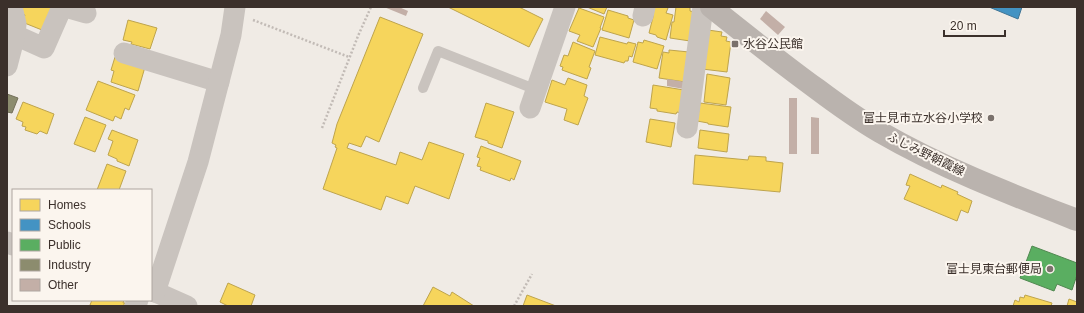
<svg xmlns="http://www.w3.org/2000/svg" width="1084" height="313" font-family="Arial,'Noto Sans JP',sans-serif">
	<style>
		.homes { fill: #f6d55c; stroke: #bea44d }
		.schools { fill: #4393c3; stroke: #417595 }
		.public { fill: #5aae61; stroke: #518851 }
		.industry { fill: #8c8c6e; stroke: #74705a }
		.building { fill: #c3afa7 }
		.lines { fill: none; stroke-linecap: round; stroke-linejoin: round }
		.path { stroke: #c2bbb6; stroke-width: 2.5; stroke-dasharray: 2 2; stroke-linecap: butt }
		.service { stroke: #c9c3be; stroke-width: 10 }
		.minor { stroke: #c9c3be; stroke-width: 21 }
		.secondary { stroke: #bab3ae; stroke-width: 22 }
		.poi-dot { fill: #7a716c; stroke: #fbf5ee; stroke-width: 1.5 }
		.labels { text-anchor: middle; stroke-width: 4; stroke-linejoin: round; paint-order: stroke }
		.poi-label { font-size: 12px; fill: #3b302b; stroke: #fbf5ee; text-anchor: end }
		.street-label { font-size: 12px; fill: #3b302b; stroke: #fbf5ee }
	</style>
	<rect width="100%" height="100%" fill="#f0ebe5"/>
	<g class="homes">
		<path d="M22,7H52L42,30L22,22L25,15L19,12Z"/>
		<path d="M448,7H519L543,19L529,47Z"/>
		<path d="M587,7H607L604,14Z"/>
		<path d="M654,7H666L668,8L666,13L673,15L666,40L657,37L656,35L649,33L653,17Z"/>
		<path d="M676,7H688L690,8V11L695,12L690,41L670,38L672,22H674Z"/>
		<path d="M579,8L604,17L600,28H601L593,47L577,41L580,35L569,31Z"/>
		<path d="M608,10L628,16V18L634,20L629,38L602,30Z"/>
		<path d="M380,17L423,34L379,142L366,136L361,147L349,143L347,148L396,165L400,152L422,160L429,142L464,154L449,199L415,186L408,204L386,196L381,210L323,189L337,148L335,147L336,145L332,143L337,124Z"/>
		<path d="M128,20L157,28L150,49L131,44L132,42L123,40Z"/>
		<path d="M708,30L722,32L721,36L727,37L726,41L731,42L727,72L702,69Z"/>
		<path d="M600,37L627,44L628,42L636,44L632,57L629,56L628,61H625L624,63L595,55Z"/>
		<path d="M644,40L664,46L657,69L633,62L638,42L643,43Z"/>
		<path d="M573,42L595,51L589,67L591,68L587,79L562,70L563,67L560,66L564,55L568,56Z"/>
		<path d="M669,50L689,52L685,82L659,78L663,52L669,53Z"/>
		<path d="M115,57L145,67L138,91L111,82L114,71L111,70Z"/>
		<path d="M707,74L730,78L726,105L704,102Z"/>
		<path d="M568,78L587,85L584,96L588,98L578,125L564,120L567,109L545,102L552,80L565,85Z"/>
		<path d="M98,81L135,95L129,110L125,108L121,119L115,116L113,121L86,110Z"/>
		<path d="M653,85L684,90L681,113L677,112L676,114L657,111V109L650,108Z"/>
		<path d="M23,102L54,114L47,134L40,131L37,134L25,130L26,127L22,126L23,122L16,119Z"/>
		<path d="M486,103L514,112L502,148L488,143V141L475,137Z"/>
		<path d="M700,103L731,107L728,127L708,124V123L697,121Z"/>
		<path d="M85,117L106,125L95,152L74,144Z"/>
		<path d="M650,119L675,123L671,147L646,142Z"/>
		<path d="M112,130L138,140L129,166L117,161V159L108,155L113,141L108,139Z"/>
		<path d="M700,130L729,134L727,152L698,148Z"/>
		<path d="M481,146L521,161L514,180L511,178L510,181L480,170L481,167L477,166L480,158L477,157Z"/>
		<path d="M695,155L748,160L749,156L766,157V161L783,163L780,192L693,184Z"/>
		<path d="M107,164L126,171L119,190H97Z"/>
		<path d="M910,174L941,188L942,185L958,192L957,194L972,201L968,213L961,210L957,221L904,199L910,186L906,185Z"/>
		<path d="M228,283L255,295L251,306H228L220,302Z"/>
		<path d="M433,287L450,296L452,292L474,306H423Z"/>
		<path d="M527,295L556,306H523Z"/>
		<path d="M1025,295L1052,303L1051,306H1013L1015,300L1019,302L1020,297L1024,298Z"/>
		<path d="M1069,299L1077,302V306H1067Z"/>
		<path d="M92,300H124L123,303H125L123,306H93L90,305Z"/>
	</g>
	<path class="schools" d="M989,7H1022L1018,19Z"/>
	<path class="public" d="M1032,246L1077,263V275L1072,290L1057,284L1054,291L1020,278Z"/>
	<path class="industry" d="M7,94L18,98L12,113L7,112Z"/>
	<g class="building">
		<path d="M384,7H399L408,11L406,16Z"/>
		<path d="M766,11L785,27L778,35L760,19Z"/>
		<path d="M667,79L685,82L684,89L667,86Z"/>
		<rect x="789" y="98" width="8" height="56"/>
		<path d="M811,117L819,118V154H811Z"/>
	</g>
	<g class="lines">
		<g class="path">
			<path d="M253,20L349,57"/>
			<path d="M322,128L358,36L371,7"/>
			<path d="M514,306L532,274"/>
		</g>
		<path class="service" d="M423,88L438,51L537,90"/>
		<g class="minor">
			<path d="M65,7L86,13"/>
			<path d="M643,16L645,7"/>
			<path d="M15,35L44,48L62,7"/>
			<path d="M124,53L219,82"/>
			<path d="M7,66L15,35L16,24L12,7"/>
			<path d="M530,108L565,7"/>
			<path d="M687,128L703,7"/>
			<path d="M7,242L13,245"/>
			<path d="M151,290L187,306"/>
			<path d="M155,292L198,162L231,35L235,7"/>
			<path d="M135,306L138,300"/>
		</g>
		<path class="secondary" d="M711,7C746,35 781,63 817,89C837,104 858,119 880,132C942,168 1010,194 1077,220"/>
	</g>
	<g class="poi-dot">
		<rect x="731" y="40" width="8" height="8" rx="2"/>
		<circle cx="991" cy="118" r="4"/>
		<circle cx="1050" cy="269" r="4"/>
	</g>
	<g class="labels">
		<g class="poi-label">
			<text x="743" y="48" text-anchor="start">水谷公民館</text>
			<text x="983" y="122">富士見市立水谷小学校</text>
			<text x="1042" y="273">富士見東台郵便局</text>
		</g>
		<g class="street-label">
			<text transform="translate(926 154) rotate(26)" y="4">ふじみ野朝霞線</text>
		</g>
	</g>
	<rect width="1084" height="313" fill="none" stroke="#3b302b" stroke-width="16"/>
	<rect x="12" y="189" width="140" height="112" fill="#fbf5ee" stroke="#aea6a0"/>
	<rect x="20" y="199" width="20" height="12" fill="#f6d55c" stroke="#aea6a0"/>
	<text x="48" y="209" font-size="12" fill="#3b302b">Homes</text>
	<rect x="20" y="219" width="20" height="12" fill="#4393c3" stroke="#aea6a0"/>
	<text x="48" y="229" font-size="12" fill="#3b302b">Schools</text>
	<rect x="20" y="239" width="20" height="12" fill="#5aae61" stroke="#aea6a0"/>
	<text x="48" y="249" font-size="12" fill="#3b302b">Public</text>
	<rect x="20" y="259" width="20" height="12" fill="#8c8c6e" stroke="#aea6a0"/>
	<text x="48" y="269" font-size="12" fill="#3b302b">Industry</text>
	<rect x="20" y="279" width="20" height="12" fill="#c3afa7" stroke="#aea6a0"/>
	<text x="48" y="289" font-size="12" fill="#3b302b">Other</text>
	<path d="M944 30v6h61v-6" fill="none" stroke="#3b302b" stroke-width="2"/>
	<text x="950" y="30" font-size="12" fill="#3b302b" stroke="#fbf5ee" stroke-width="3" paint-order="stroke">20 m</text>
</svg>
